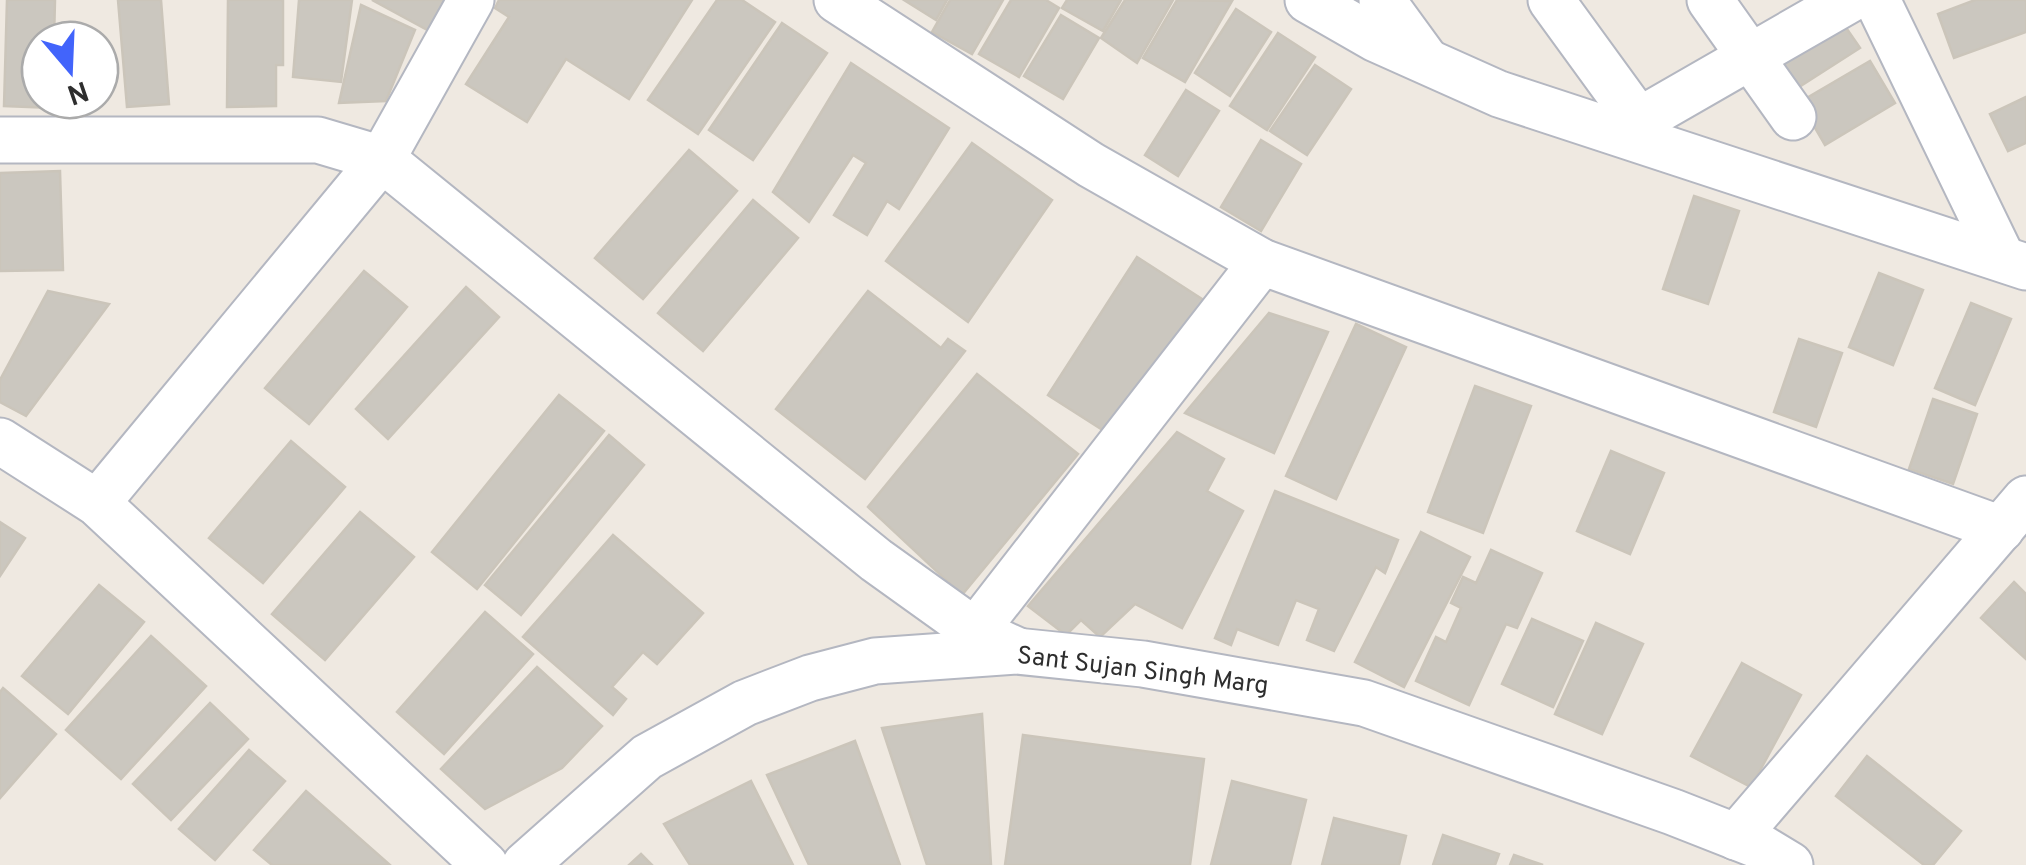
<svg xmlns="http://www.w3.org/2000/svg" width="2026" height="865" font-family="Overpass,sans-serif">
	<style>
		.building { fill: #cbc7bf; stroke: #cbc5ba; stroke-width: 2.5 }
		.lines { fill: none; stroke-linecap: round; stroke-linejoin: round }
		.minor-casing { stroke: #b4b7c1; stroke-width: 49 }
		.minor { stroke: #fff; stroke-width: 45 }
		.labels { text-anchor: middle; stroke-width: 8; stroke-linejoin: round; paint-order: stroke }
		.street-label { font-size: 25px; fill: #2e2e2e; stroke: #fff }
	</style>
	<rect width="100%" height="100%" fill="#efe9e1"/>
	<g class="building">
		<path d="M7,0H55L54,40H40V100H52V108L4,106Z"/>
		<path d="M118,0H161L169,104L127,107Z"/>
		<path d="M228,0H283V65H276V106L227,107Z"/>
		<path d="M299,0H352L341,82L293,77Z"/>
		<path d="M372,0H450L433,33Z"/>
		<path d="M499,0H692L629,99L566,59L527,122L466,84L509,17L495,8Z"/>
		<path d="M717,0H742L775,22L698,134L648,100Z"/>
		<path d="M904,0H947L936,20Z"/>
		<path d="M950,0H1003L972,54L932,32Z"/>
		<path d="M1011,0H1046L1059,8L1019,77L979,54Z"/>
		<path d="M1067,0H1121L1103,31L1062,8Z"/>
		<path d="M1125,0H1173L1137,63L1101,38Z"/>
		<path d="M1177,0L1232,1L1185,82L1143,58Z"/>
		<path d="M1975,0H2026V32L1954,58L1938,14Z"/>
		<path d="M361,5L415,30L386,101L339,103Z"/>
		<path d="M1236,9L1271,32L1230,96L1195,73Z"/>
		<path d="M1061,15L1099,38L1063,99L1024,76Z"/>
		<path d="M1840,19L1860,48L1799,87L1779,58Z"/>
		<path d="M782,23L827,53L753,160L709,130Z"/>
		<path d="M1278,33L1315,57L1267,130L1230,106Z"/>
		<path d="M1870,61L1895,103L1825,145L1800,102Z"/>
		<path d="M851,63L949,128L899,209L887,201L867,235L834,215L866,163L853,155L809,222L773,192Z"/>
		<path d="M1315,65L1351,89L1307,155L1270,131Z"/>
		<path d="M1186,90L1219,111L1178,176L1145,155Z"/>
		<path d="M2026,97V143L2008,151L1990,114Z"/>
		<path d="M1261,140L1301,164L1261,231L1221,207Z"/>
		<path d="M972,143L1052,200L968,322L886,261Z"/>
		<path d="M689,150L737,191L643,299L595,258Z"/>
		<path d="M60,171L63,270L0,271V173Z"/>
		<path d="M1694,196L1739,211L1708,304L1663,289Z"/>
		<path d="M753,200L798,238L703,351L658,313Z"/>
		<path d="M1137,257L1216,308L1172,364L1159,356L1112,436L1048,395Z"/>
		<path d="M364,271L407,307L309,424L265,388Z"/>
		<path d="M1879,273L1923,290L1893,365L1849,347Z"/>
		<path d="M466,287L499,317L388,439L356,409Z"/>
		<path d="M48,291L109,304L26,416L0,402V380Z"/>
		<path d="M868,291L941,348L948,339L965,351L865,479L776,409Z"/>
		<path d="M1971,303L2011,319L1975,405L1935,388Z"/>
		<path d="M1269,313L1328,332L1274,453L1185,413Z"/>
		<path d="M1356,324L1406,347L1336,499L1286,476Z"/>
		<path d="M1799,339L1842,353L1816,427L1774,412Z"/>
		<path d="M977,374L1078,454L962,595L868,507Z"/>
		<path d="M1475,386L1531,406L1483,533L1428,512Z"/>
		<path d="M559,395L604,431L477,589L432,552Z"/>
		<path d="M1933,399L1977,414L1953,484L1909,469Z"/>
		<path d="M1177,432L1224,459L1207,491L1243,511L1182,628L1135,604L1100,637L1081,620L1066,635L1028,606Z"/>
		<path d="M609,435L644,465L521,615L485,585Z"/>
		<path d="M291,441L345,487L263,583L209,538Z"/>
		<path d="M1611,451L1664,473L1630,554L1577,531Z"/>
		<path d="M1275,491L1398,540L1385,573L1376,567L1334,651L1307,640L1319,609L1296,600L1278,645L1237,629L1231,645L1215,638Z"/>
		<path d="M360,512L414,557L325,660L272,614Z"/>
		<path d="M0,522L25,538L0,576Z"/>
		<path d="M1421,532L1470,557L1404,687L1355,662Z"/>
		<path d="M613,535L703,613L657,664L643,652L612,687L626,699L613,715L523,637Z"/>
		<path d="M1491,550L1542,573L1517,628L1506,624L1469,705L1416,681L1436,637L1446,642L1461,608L1451,603L1463,577L1476,583Z"/>
		<path d="M2014,582L2026,594V659L1981,618Z"/>
		<path d="M99,585L144,622L68,714L22,676Z"/>
		<path d="M485,612L533,654L444,754L397,712Z"/>
		<path d="M1532,619L1583,641L1553,707L1502,684Z"/>
		<path d="M1596,623L1643,644L1602,734L1555,714Z"/>
		<path d="M151,636L206,686L121,779L66,730Z"/>
		<path d="M1742,663L1801,695L1751,787L1691,756Z"/>
		<path d="M537,667L602,726L562,768L485,809L441,769Z"/>
		<path d="M3,688L56,734L0,798V692Z"/>
		<path d="M210,703L248,739L171,820L133,784Z"/>
		<path d="M982,714L991,865H927L882,728Z"/>
		<path d="M1023,735L1204,759L1190,865H1005Z"/>
		<path d="M855,741L900,865H809L767,775Z"/>
		<path d="M249,750L285,781L215,860L179,829Z"/>
		<path d="M1867,756L1961,831L1933,865H1924L1836,796Z"/>
		<path d="M751,781L793,865H690L664,824Z"/>
		<path d="M1232,781L1306,800L1290,865H1211Z"/>
		<path d="M306,791L390,865H272L254,850Z"/>
		<path d="M1334,818L1406,836L1399,865H1322Z"/>
		<path d="M1443,835L1499,854L1495,865H1433Z"/>
		<path d="M641,854L652,865H629Z"/>
		<path d="M1514,855L1543,865H1510Z"/>
	</g>
	<g class="lines">
		<defs>
			<g id="minor">
				<path d="M837,0L1091,165L1262,262L2001,529"/>
				<path d="M1308,0L1376,39L1499,94L2026,267"/>
				<path d="M1382,0L1425,59"/>
				<path d="M1551,0L1639,121"/>
				<path d="M1710,0L1793,117"/>
				<path d="M1877,0L2002,258"/>
				<path d="M1621,131L1849,0"/>
				<path d="M0,140H318L382,159L876,560L975,631L1016,650"/>
				<path d="M0,441L97,503L485,865"/>
				<path d="M97,503L382,159L471,0"/>
				<path d="M975,631L1262,262"/>
				<path d="M1736,837L2026,499"/>
				<path d="M525,865L647,757L745,703L810,678L875,661L1016,651L1143,664L1364,703L1673,812L1757,845L1790,865"/>
			</g>
		</defs>
		<use href="#minor" class="minor-casing"/>
		<use href="#minor" class="minor"/>
	</g>
	<g class="labels">
		<g class="street-label">
			<text transform="translate(1143 669) rotate(7)" y="9">Sant Sujan Singh Marg</text>
		</g>
	</g>
	<g transform="translate(70 70) rotate(161)"><circle r="48" fill="#ffffff" stroke="#ababab" stroke-width="2.5"/>
	<path d="M0-8L18 38L0 25L-18 38Z" fill="#4264fb"/>
	<text y="-15" font-size="28" font-weight="bold" text-anchor="middle" fill="#2e2e2e">N</text>
	</g>
</svg>
